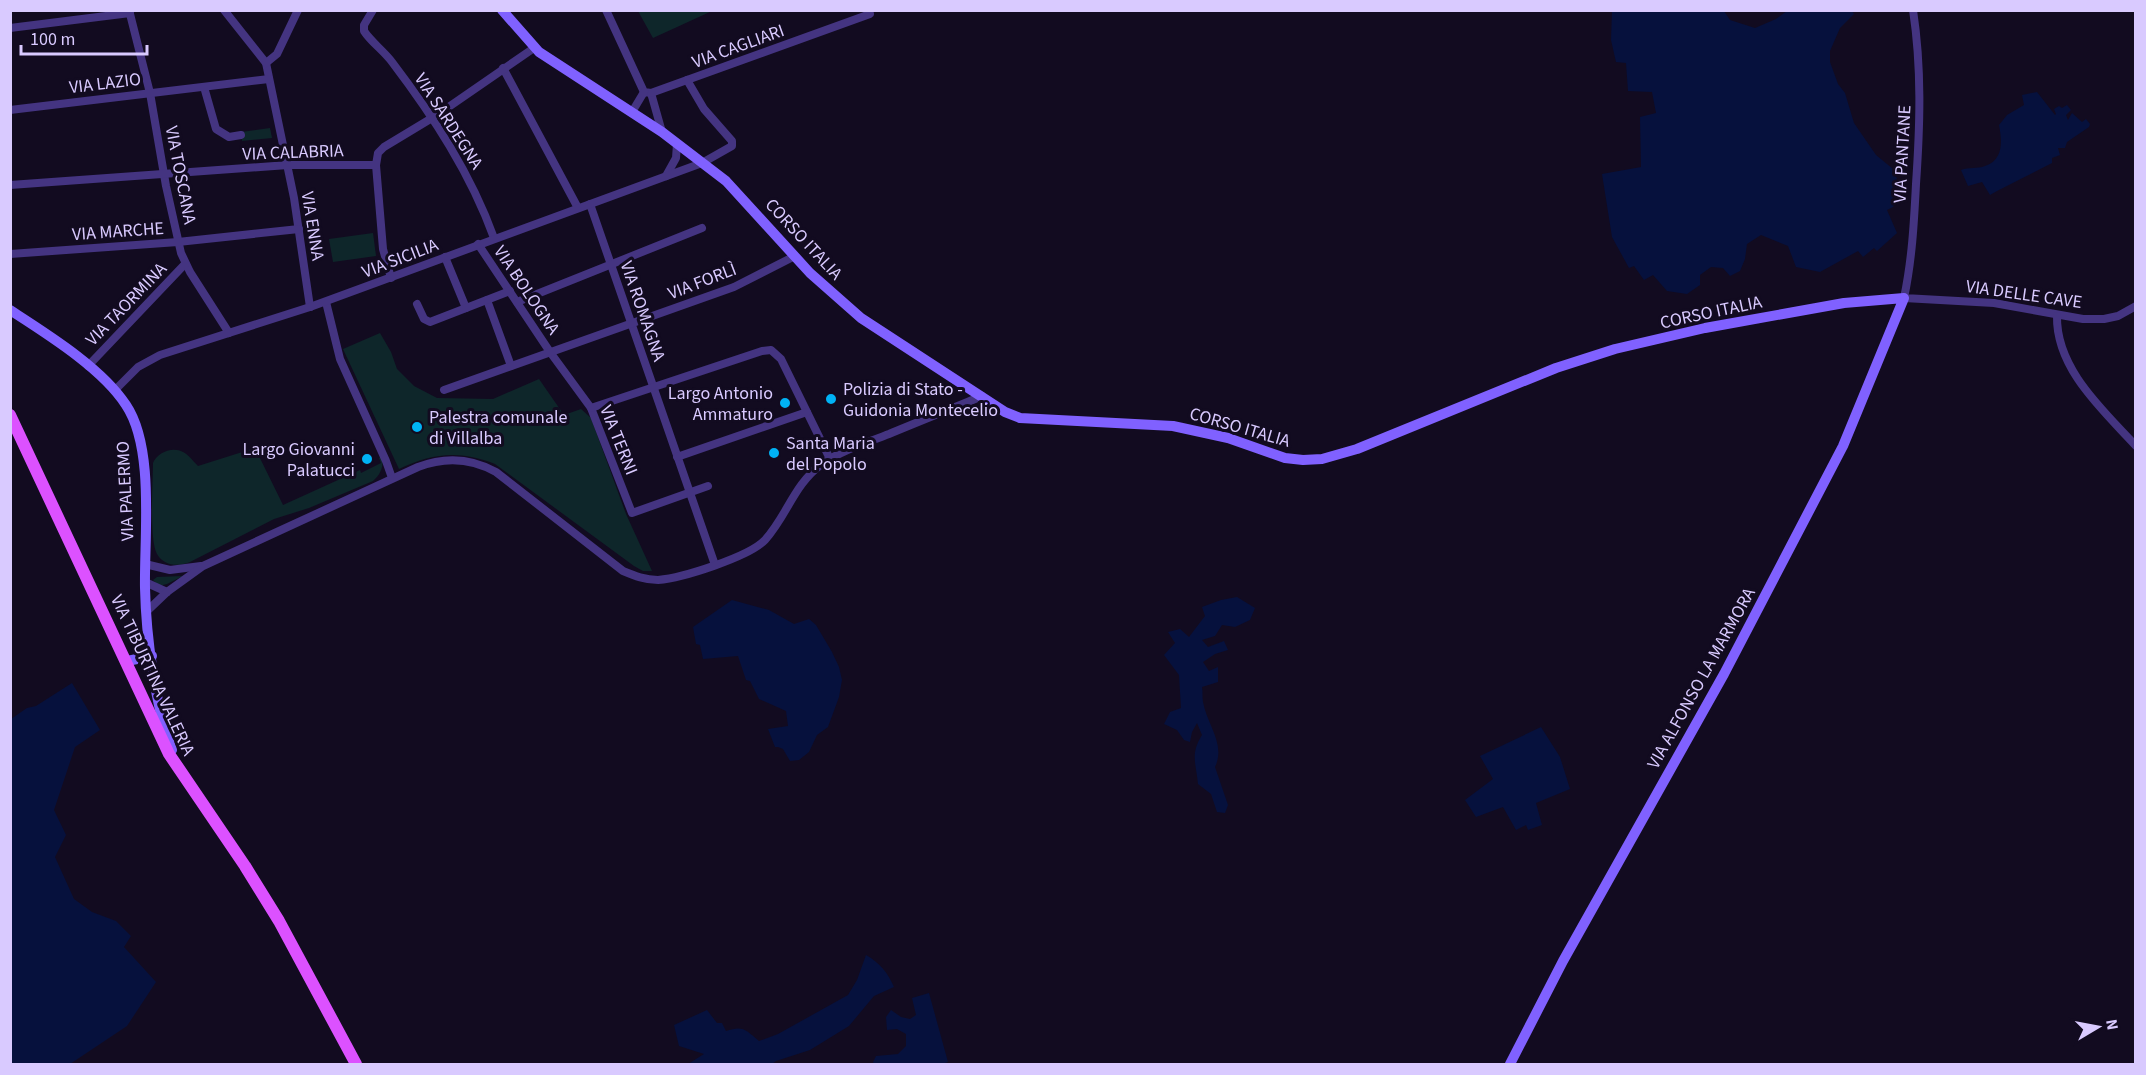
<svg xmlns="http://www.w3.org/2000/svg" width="2146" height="1075" font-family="'Source Sans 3',sans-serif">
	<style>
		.green { fill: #0e262a }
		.water { fill: #06113d }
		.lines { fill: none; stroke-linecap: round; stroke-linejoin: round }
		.street { stroke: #443481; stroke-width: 8 }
		.secondary { stroke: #8061ff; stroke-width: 10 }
		.primary { stroke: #dc51ff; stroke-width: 12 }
		.poi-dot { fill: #00b2f5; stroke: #120b20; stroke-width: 2 }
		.labels { text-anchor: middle; stroke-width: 6; stroke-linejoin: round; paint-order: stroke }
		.street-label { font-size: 18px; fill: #d9caff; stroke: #120b20 }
		.poi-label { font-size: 18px; fill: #d9caff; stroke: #120b20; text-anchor: start }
	</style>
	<rect width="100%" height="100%" fill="#120b20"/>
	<g class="green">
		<path d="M638,11H712L653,38Z"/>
		<path d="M270,128L272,138L242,141L241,132Z"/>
		<path d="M373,233L376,256L333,262L329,239Z"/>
		<path d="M380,333L391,352L397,369L414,386L437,398L493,399L539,379L564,415L581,409L591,418L626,514L652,571H643L634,566L495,464C459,450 433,453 399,469L343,349Z"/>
		<path d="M255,448L283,505L360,470L361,473L381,463L379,458L382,456C384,466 381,474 373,481L309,508L274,519L190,562C178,567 164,566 157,554C149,539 153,483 153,463C157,453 172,446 183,452C189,455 193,461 198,466Z"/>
		<path d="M183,576L167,584L159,586L153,580L157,577Z"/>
	</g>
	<g class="water">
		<path d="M1612,11H1724L1730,20L1755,28L1776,19L1787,11H1852L1854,14L1840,28L1830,51V62L1838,84L1845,93L1854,123L1876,155L1893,169L1897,179V201L1893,207L1887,210L1897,233L1877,251L1874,248L1863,257L1858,251L1820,272L1796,267L1788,246L1761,235L1747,244L1745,259L1740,271L1730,276L1723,268L1711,267L1700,275V285L1687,294L1667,291L1653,275L1644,280L1634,266L1629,268L1612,237L1602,174L1641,167L1640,117L1656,113L1652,92L1628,91L1626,63L1616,62L1611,40Z"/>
		<path d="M2037,92L2055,115L2056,114L2054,109L2059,106L2062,108L2067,105L2071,110L2066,115L2068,120L2072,113L2082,122L2086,119L2090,124L2089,127L2067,142L2065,148H2058L2060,155L2052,158V163L1997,191L1990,195L1982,182L1968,186L1961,170C1969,167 1977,169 1985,166C2004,160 2002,140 1999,125L2007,115L2024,105L2022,95Z"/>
		<path d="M1237,597L1255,608L1250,620L1235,627L1222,625L1215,636L1202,640L1208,647L1224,641L1228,650L1215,654L1203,662L1209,671L1218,667V682L1202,687C1203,692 1202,697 1203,702C1207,725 1226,744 1215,767L1228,805L1225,813L1217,812L1211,794L1198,784C1196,763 1190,754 1202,735L1197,723L1192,732L1190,742L1184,740L1177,730L1164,724L1170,712L1181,708L1179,675L1164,655L1175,643L1168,632L1180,629L1189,637L1205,616L1202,607L1221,600Z"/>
		<path d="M732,600L769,610L794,624L809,619L816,625L832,652L839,667L842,680L839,697L828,727L817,735L809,752L799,760L790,761L783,749L778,747H775L768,729L788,726L786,711L759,699L750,681L746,680L738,656L703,659L700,645L696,644L693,627Z"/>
		<path d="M72,683L100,730L75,747L54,810L66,835L55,857L74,899L92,912L116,921L131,936L124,947L156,982L127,1026L70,1064H11V719L27,708L36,706Z"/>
		<path d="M1541,727L1560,757L1570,789L1536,803L1542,825L1528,830L1526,825L1516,830L1503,807L1476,817L1465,800L1493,779L1480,756Z"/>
		<path d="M866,955C880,963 888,973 894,987L874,996L849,1026L810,1050L776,1061L772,1064H688L704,1054L679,1046L674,1025L707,1010L717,1023H722L726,1031C743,1025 746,1030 759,1041L778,1034L848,995L857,980Z"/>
		<path d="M929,993L948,1062L942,1064H874L873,1062L876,1056L898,1054L906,1046V1034L897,1029L887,1030L886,1017L891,1010L901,1017L910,1019L916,1015L912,998Z"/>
	</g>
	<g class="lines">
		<g class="street">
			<path d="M129,10L150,93L166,186L181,253L190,272L229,333"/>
			<path d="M224,10L266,63L294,198L310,307"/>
			<path d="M373,10L364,25V31C371,42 384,51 392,62C433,116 471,174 494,238"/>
			<path d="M606,10L644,92L651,93L662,132"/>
			<path d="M1913,10C1922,69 1920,126 1916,184C1914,223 1912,260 1904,298L1994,303L2083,319H2104L2118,316L2136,306"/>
			<path d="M10,28L130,13"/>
			<path d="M266,63L277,54L298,10"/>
			<path d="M503,68L578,208"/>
			<path d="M204,87L216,129L229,137L241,135"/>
			<path d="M651,93L870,14L869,10"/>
			<path d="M10,110L269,79"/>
			<path d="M632,112L644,92"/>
			<path d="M376,165L383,249L391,278"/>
			<path d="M666,176L676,158L677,144"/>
			<path d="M10,185L288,165H376L378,153L384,147L437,115L534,48"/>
			<path d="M590,204L715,565"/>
			<path d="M478,244L550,352L591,408L632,513L708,486"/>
			<path d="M10,254L178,242L299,229"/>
			<path d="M445,257L466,308"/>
			<path d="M487,300L511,366"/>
			<path d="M326,302L340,359L386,461L392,478"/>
			<path d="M517,302L702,228"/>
			<path d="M417,304L424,319L430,322L510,291"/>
			<path d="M2057,316C2056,369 2103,410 2136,446"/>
			<path d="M88,366L185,264"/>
			<path d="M115,390L138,367L160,355L310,307L702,163L732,146V141L704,109L687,80"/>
			<path d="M444,390L734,287L795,256"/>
			<path d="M591,408L762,351L771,350L781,359L830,459"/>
			<path d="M677,457L807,412"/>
			<path d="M145,564L170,570L201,566"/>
			<path d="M145,582L167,592"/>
			<path d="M146,612L167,592L203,566L418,467C444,457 471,458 496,472L623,571C635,576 645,580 658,580C682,578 749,557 765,540C787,516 794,484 822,464C842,450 866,443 889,434C920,421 951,409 982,396"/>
		</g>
		<g class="secondary">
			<path d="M502,10L539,52L662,132L726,181L810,273L861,318L1005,412L1020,418L1173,426L1228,438L1285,458L1303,460L1322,459L1357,449L1556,368L1615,349L1705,328L1844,303L1904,298L1843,446L1724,674L1563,961L1510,1064"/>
			<path d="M10,310C47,334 102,368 126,405C155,448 144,537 145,588C146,635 155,706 172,750"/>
			<path d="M127,661L152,656"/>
		</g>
		<path class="primary" d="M10,415L169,754L245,866L279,921L356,1064"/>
	</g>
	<g class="poi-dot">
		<circle cx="831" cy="399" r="6"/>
		<circle cx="785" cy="403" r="6"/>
		<circle cx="417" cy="427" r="6"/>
		<circle cx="774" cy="453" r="6"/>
		<circle cx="367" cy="459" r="6"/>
	</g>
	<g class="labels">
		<g class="street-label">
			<text transform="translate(738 46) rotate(-20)" y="6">VIA CAGLIARI</text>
			<text transform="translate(105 83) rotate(-7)" y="6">VIA LAZIO</text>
			<text transform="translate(449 121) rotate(57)" y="6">VIA SARDEGNA</text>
			<text transform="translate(293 152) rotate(-2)" y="6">VIA CALABRIA</text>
			<text transform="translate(1902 154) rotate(-87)" y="6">VIA PANTANE</text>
			<text transform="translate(181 175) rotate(79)" y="6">VIA TOSCANA</text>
			<text transform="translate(313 226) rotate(81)" y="6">VIA ENNA</text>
			<text transform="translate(118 231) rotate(-4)" y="6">VIA MARCHE</text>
			<text transform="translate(804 239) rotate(47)" y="6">CORSO ITALIA</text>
			<text transform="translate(400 258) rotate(-21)" y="6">VIA SICILIA</text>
			<text transform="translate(702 281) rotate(-21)" y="6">VIA FORLÌ</text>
			<text transform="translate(527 290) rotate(56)" y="6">VIA BOLOGNA</text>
			<text transform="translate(2024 294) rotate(8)" y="6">VIA DELLE CAVE</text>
			<text transform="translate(126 304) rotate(-46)" y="6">VIA TAORMINA</text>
			<text transform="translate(643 311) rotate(71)" y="6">VIA ROMAGNA</text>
			<text transform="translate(1711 312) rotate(-12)" y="6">CORSO ITALIA</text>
			<text transform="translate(1240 427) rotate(16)" y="6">CORSO ITALIA</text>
			<text transform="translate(619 440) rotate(68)" y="6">VIA TERNI</text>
			<text transform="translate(125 491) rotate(-93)" y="6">VIA PALERMO</text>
			<text transform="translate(153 675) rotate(65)" y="6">VIA TIBURTINA VALERIA</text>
			<text transform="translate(1701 678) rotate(-61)" y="6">VIA ALFONSO LA MARMORA</text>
		</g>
		<g class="poi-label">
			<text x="843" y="395">Polizia di Stato -<tspan x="843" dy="21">Guidonia Montecelio</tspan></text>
			<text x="773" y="399" text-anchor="end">Largo Antonio<tspan x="773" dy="21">Ammaturo</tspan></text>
			<text x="429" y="423">Palestra comunale<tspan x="429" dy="21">di Villalba</tspan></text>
			<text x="786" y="449">Santa Maria<tspan x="786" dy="21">del Popolo</tspan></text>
			<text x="355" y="455" text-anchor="end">Largo Giovanni<tspan x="355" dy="21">Palatucci</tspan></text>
		</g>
	</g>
	<rect width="2146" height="1075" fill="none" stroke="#d9caff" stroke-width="24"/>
	<g transform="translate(2098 1027) rotate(80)" stroke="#120b20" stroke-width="4.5" paint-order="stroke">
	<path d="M0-4.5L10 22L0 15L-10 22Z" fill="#d9caff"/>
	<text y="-9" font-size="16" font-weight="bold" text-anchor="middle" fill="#d9caff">N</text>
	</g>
	<path d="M21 45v9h126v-9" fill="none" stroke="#d9caff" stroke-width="3"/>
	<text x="30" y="45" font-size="18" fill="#d9caff" stroke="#120b20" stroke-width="4.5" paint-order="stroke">100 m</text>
</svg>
